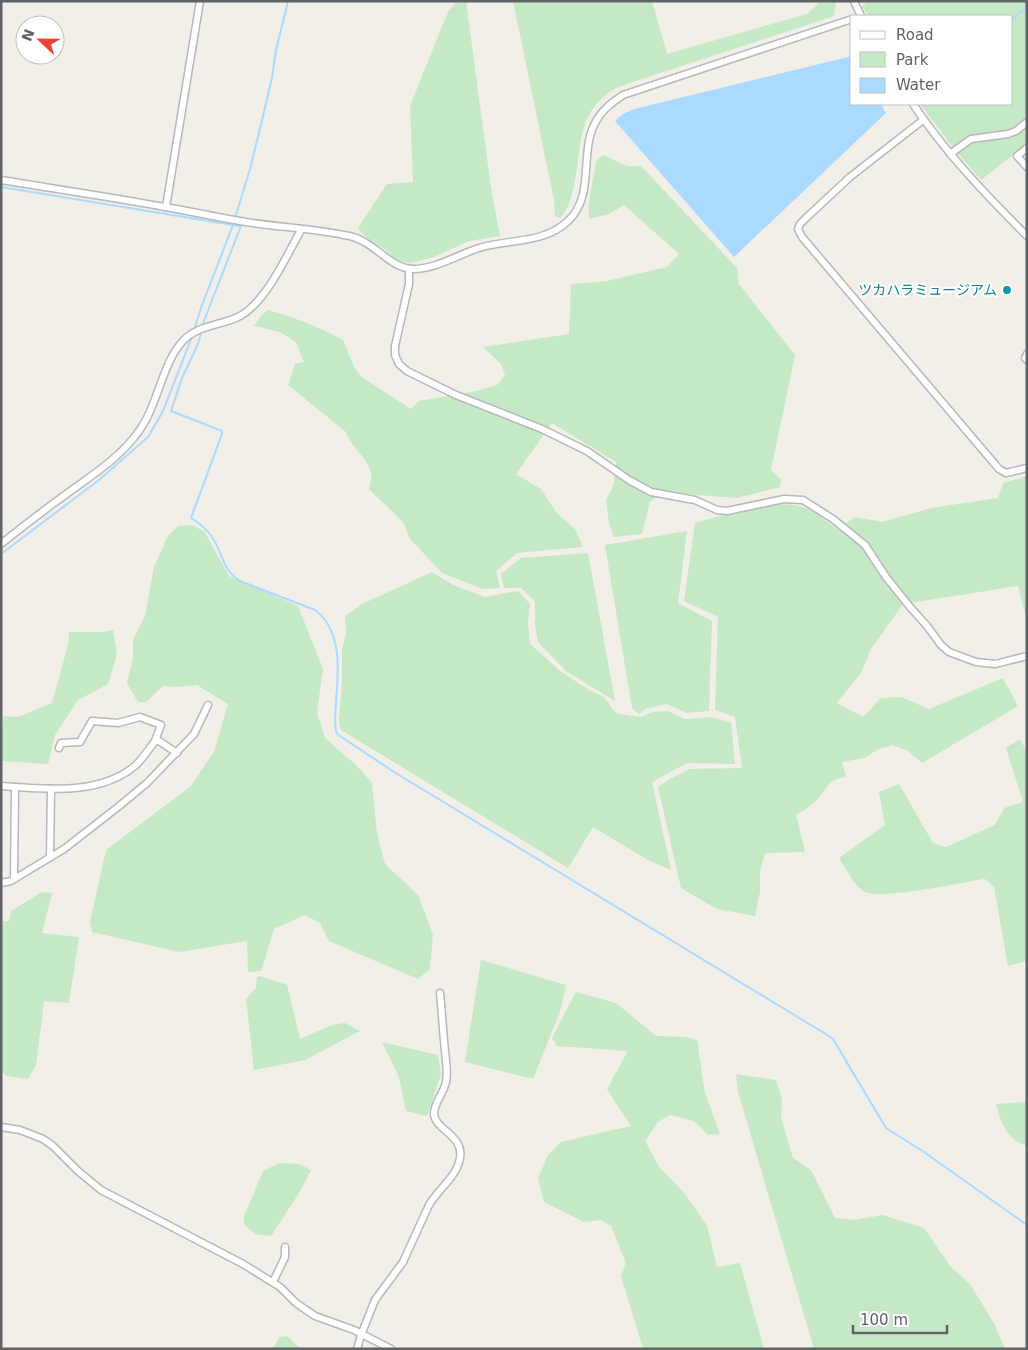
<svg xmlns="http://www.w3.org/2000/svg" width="1028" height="1350" font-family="'DejaVu Sans','Noto Sans JP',sans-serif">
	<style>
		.green { fill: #c5e8c5 }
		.water { fill: #aadaff }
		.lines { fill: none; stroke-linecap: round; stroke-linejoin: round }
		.stream { stroke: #aadaff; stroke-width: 2 }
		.minor-casing { stroke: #b5b8bc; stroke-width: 9 }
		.minor { stroke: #fff; stroke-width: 6 }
		.culture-dot { fill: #0f9aa8; stroke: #fff; stroke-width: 2 }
		.labels { text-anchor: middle; stroke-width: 4; stroke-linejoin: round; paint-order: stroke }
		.culture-label { font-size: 14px; fill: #0d838f; stroke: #fff; text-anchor: end }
	</style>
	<rect width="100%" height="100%" fill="#f1efe8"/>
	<g class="green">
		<path d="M457,1H466L491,188L500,236L469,241L434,257L410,263L396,260L386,250L368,239L358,228L387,184L413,182L410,106L448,12Z"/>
		<path d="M513,1H652L667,54L807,14L821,1L836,2L834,16L618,87C574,111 583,149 573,190C570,200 568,210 560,218L555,216L554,200Z"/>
		<path d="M868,1H1027V144L981,180L955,150L920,104H1012V16H868L862,6Z"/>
		<path d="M603,155L627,166H641L737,268L739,284L795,355L771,470L781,480L780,487L737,498L686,494L664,490L650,502L642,534L614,537L609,523L606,500L614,484L616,462L552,423L516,474L541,489L556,512L575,529L583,547L517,553L496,571L500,588L483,589L442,573L410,539L403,522L369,489C370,484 372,478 371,473C367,456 351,448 346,432L288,385L295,364L304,362L296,342L280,332L254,326L260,317L268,310C294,317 319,327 343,340L354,367L363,378L411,409L419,401L476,391L497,385L505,375L501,364L483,347L569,334L571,284L607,281L667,267L679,254L624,205L609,214L589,219C587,200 594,180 596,161Z"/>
		<path d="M1027,476V621L1018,586L903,604L871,649L861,673L837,703L863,717L881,698L901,697L929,709L1003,678L1018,706L922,763L908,751L893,745L879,749L864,758L842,762L846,777C827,779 827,789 816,801C811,806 803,811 796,815L805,852L765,853L760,871V892L755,916L717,909L681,888L658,787L670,779L689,769L742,768L735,717L715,710L718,617L684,601L695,523C726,515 777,495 808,509C818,514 828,522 837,529L855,517L882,522L931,508L998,498L1003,483Z"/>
		<path d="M191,525L204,531L229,576L298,606L323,669L317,712L325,738L356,765L372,783L377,834L385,864L418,895L433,935L430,969L418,979L329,941L320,923L305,915L274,929L261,971L248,972L247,941L179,952L92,932L90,922L106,850L190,787L214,752L228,704L197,685L180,687L163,686L146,702H138L127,683L133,659V640L145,616L154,567L168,536L178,526Z"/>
		<path d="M687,531L678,603L712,621L709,711L687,713L666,704L645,709L639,714L632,708L605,545Z"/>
		<path d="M588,553L615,701L566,671L538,642L535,625V601L521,588H504L501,574L521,558Z"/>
		<path d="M432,572L453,585L485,597L518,591L530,604L528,623L530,644L560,671L589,690L604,697L613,710L619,714L641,717L653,712L668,711L685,719L711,717L731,723L735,764L687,763L652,782L671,870L648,860L593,827L568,868L341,730L339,723L342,680V649L346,634L345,616L362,604Z"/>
		<path d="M113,630L117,654L108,684L78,700L55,735L48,764L1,761V727L4,716L18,717L52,703L68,645L69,632H103Z"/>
		<path d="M1020,739L1027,752V961L1008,966L994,887L985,879C963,882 882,900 865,892C854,886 846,869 839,858L885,825L879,792L899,784L933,843L946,847L995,825L1004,808L1023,802L1006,748Z"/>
		<path d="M42,892L52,893L42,933L79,937L69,1003L44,1001L36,1065L28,1079L6,1076L1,1069V921H9L11,911Z"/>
		<path d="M481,960L566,985L560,1012L533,1079L465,1062Z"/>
		<path d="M260,976L287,985L300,1039L332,1025L345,1023L360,1031L305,1060L254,1070L246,999L256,988L257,977Z"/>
		<path d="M576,992L616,1003L656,1036L686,1037L697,1040L705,1093L720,1134L708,1135L694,1121L670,1115L658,1122L645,1141L659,1167L685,1194L707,1226L717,1267L740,1263L764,1349H643L621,1276L626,1263L611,1226L601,1220L584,1222L544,1202L538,1178L548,1155L561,1142L631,1126L607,1089L628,1051L557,1046L552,1038Z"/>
		<path d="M382,1042L438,1055L441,1074L427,1116L406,1111L399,1077Z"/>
		<path d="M736,1074L776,1080L782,1099L781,1117L793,1158L811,1170L835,1218L854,1220L883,1215L924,1228L950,1266L970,1284L995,1325L1005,1349H814L738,1092Z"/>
		<path d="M1027,1102V1146C1006,1139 1001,1123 996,1104Z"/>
		<path d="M279,1163L299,1164L311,1170L299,1193L271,1236L255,1234L244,1224V1217L263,1171Z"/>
		<path d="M287,1336L301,1349H272L280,1337Z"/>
	</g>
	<path class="water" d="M852,56V104H881L886,113L734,257L615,121L623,114L634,109Z"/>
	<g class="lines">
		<g class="stream">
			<path d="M1012,19L1027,7"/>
			<path d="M1,187L233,225L202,305L194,330"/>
			<path d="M235,218L250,169L263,116L272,78L276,50L288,1"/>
			<path d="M202,326L241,226L233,225L234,223"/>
			<path d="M201,333L198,344L182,378L171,411L222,431V434L191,518C199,523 207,529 212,537C223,553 222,570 240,581L315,610C342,630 339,670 336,700C336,711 333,724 337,734L394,772L829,1036L833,1039L886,1128L924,1152L1027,1225"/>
			<path d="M1,554L99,480L148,437L163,411L192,337"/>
		</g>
		<defs>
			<g id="minor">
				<path d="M854,1L861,16"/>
				<path d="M913,104C945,152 986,195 1027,236"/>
				<path d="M923,120L850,177L806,218L800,224L798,229L802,237L999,469L1006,473L1027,468"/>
				<path d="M1027,148L1017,156L1027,167"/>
				<path d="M950,154L971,139L1008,134L1016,131L1027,122"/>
				<path d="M1,180C56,189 111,197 165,207C190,211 215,217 240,221C274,227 310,228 344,235C351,236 360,239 366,243C380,251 393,267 411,269C434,270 457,255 479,248C508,239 544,244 568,221C597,194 577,149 598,118C604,108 613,102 623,95L852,19"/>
				<path d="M166,207L200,1"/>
				<path d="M409,269V284L395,346V355L399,364L407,371L456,395L542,429L587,451L629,480L651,492L695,500L717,510L727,511L784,499L803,500L833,519L865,545L886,577L910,607L927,626L941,645L949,652L976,662L995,664L1027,656"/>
				<path d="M1027,354L1025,358L1027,360"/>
				<path d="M1,544C22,527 43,511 65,495C91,476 120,458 139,431C158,405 162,364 182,342C198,324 221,326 240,316C266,302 287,255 301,230"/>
				<path d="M59,748L61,743L80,742L92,721L118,723L140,717L161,725L155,741"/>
				<path d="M1,786C44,789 101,796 136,765C143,758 149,749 155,741H159L177,753"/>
				<path d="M50,857L51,790"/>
				<path d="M14,879L15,787"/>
				<path d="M1,883L11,881L64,849L118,807L147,783L194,734L208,705"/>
				<path d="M1,1127L20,1130L43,1139L53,1146L78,1171L101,1190L243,1264L280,1287L296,1303L315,1316L354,1330L391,1349"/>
				<path d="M273,1282L285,1257V1247"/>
				<path d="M357,1349L361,1335L375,1300L403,1262L429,1205C438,1189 457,1177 460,1158C464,1135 435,1130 434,1114C434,1102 444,1093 446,1082C448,1072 446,1061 445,1051C443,1032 442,1013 440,993"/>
			</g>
		</defs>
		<use href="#minor" class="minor-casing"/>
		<use href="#minor" class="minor"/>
	</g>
	<circle class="culture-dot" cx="1007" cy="290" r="5"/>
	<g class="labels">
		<g class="culture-label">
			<text x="997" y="295">ツカハラミュージアム</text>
		</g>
	</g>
	<rect width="1028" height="1350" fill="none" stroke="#5f6368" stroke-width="5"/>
	<rect x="850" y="15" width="162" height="90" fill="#ffffff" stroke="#bfc1c3"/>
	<rect x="860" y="31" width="25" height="8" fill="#ffffff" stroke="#bfc1c3"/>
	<text x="896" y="40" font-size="15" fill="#5f6368">Road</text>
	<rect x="860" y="52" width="25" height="15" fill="#c5e8c5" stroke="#bfc1c3"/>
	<text x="896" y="65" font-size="15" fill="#5f6368">Park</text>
	<rect x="860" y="78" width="25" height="15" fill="#aadaff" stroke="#bfc1c3"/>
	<text x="896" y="90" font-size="15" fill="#5f6368">Water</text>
	<g transform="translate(40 40) rotate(292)"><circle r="24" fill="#ffffff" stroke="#bfc1c3"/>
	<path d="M0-4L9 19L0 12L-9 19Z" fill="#ea4335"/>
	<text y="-8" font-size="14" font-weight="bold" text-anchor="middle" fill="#5f6368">N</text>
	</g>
	<path d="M853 1325v8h94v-8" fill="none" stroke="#5f6368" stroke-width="2.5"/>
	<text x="860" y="1325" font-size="15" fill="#5f6368" stroke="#ffffff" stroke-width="4" paint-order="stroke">100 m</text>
</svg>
